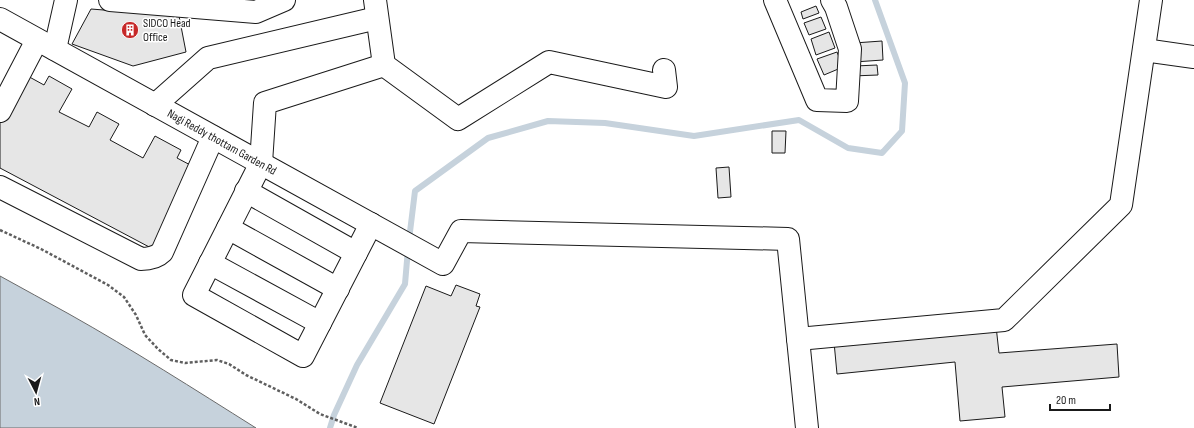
<svg xmlns="http://www.w3.org/2000/svg" width="1194" height="428" font-family="'Sofia Sans Condensed',sans-serif">
	<style>
		.water { fill: #c6d2dc; stroke: #6a6a6a }
		.lines { fill: none; stroke-linecap: round; stroke-linejoin: round }
		.stream { stroke: #c6d2dc; stroke-width: 6 }
		.building { fill: #e6e6e6; stroke: #1a1a1a }
		.minor-casing { stroke: #1a1a1a; stroke-width: 24 }
		.path { stroke: #5f5f5f; stroke-width: 2.5; stroke-dasharray: 3 2; stroke-linecap: butt }
		.minor { stroke: #fff; stroke-width: 22 }
		.labels { text-anchor: middle; stroke-width: 3; stroke-linejoin: round; paint-order: stroke }
		.poi-label { font-size: 12px; fill: #1a1a1a; stroke: #fff; text-anchor: start }
		.street-label { font-size: 12px; fill: #1a1a1a; stroke: #fff }
	</style>
	<rect width="100%" height="100%" fill="#fff"/>
	<path class="water" d="M0,276C23,289 46,301 69,314C133,350 194,389 256,428H0Z"/>
	<g class="lines">
		<g class="stream">
			<path d="M409,240L415,191L488,138L548,121L605,123L694,136L799,120L848,148L882,153L902,131L905,83L875,0"/>
			<path d="M330,428L334,415L357,365L405,284L408,249"/>
		</g>
	</g>
	<g class="building">
		<path d="M816,6L819,13L803,19L801,12Z"/>
		<path d="M91,9L179,16L186,52L133,66L72,44Z"/>
		<path d="M821,17L826,29L809,35L804,23Z"/>
		<path d="M829,32L835,48L816,55L811,39Z"/>
		<path d="M882,41L883,60L854,62V43Z"/>
		<path d="M837,52L843,67L824,75L817,59Z"/>
		<path d="M877,65L878,75L852,76L855,66Z"/>
		<path d="M24,74L44,85L49,76L72,89L59,112L89,127L97,112L119,124L110,140L143,158L155,136L181,150L177,158L196,168L153,249L0,168V119Z"/>
		<path d="M772,131H786L785,153H772Z"/>
		<path d="M729,167L731,197L718,198L716,168Z"/>
		<path d="M456,285L480,294L476,306L480,307L434,424L380,403L426,286L451,296Z"/>
		<path d="M996,326L999,353L1117,344L1119,377L1002,387L1005,417L960,421L955,362L837,374L834,342Z"/>
	</g>
	<g class="lines">
		<defs>
			<g id="minor">
				<path d="M110,0L256,12L284,0"/>
				<path d="M375,0L384,65L458,119L549,62L666,87L664,70"/>
				<path d="M775,0L817,100L847,101L850,49L836,7L832,0"/>
				<path d="M0,19L443,264L461,231L788,239L807,428"/>
				<path d="M55,49L66,0"/>
				<path d="M1144,50L1194,57"/>
				<path d="M155,105L208,58L377,18"/>
				<path d="M0,111L37,40"/>
				<path d="M0,187L141,259C149,259 156,258 162,252L213,137"/>
				<path d="M246,191L356,253"/>
				<path d="M371,224L303,356L194,295L261,163L265,103L384,65"/>
				<path d="M228,228L338,289"/>
				<path d="M210,263L320,323"/>
				<path d="M798,339L1004,320L1121,205L1151,0"/>
			</g>
		</defs>
		<use href="#minor" class="minor-casing"/>
		<path class="path" d="M0,230L41,249L69,264L108,285L124,297L136,315L145,335L158,349L171,360L185,363L217,360L229,364L246,375L296,399L320,414L358,428"/>
		<use href="#minor" class="minor"/>
	</g>
	<defs>
		<symbol id="building-disc" viewBox="-11 -11 22 22"><circle r="9.5" fill="#c62828" stroke="#fff"/><path d="M-4-6H4V6H1V3H-1V6H-4ZM-2.5-4.3h1.7v1.8h-1.7ZM.8-4.3h1.7v1.8H.8ZM-2.5-1h1.7V.8h-1.7ZM.8-1h1.7V.8H.8Z" fill="#fff"/></symbol>
	</defs>
	<g fill-rule="evenodd">
		<use href="#building-disc" x="120" y="20" width="20" height="20"/>
	</g>
	<g class="labels">
		<g class="poi-label">
			<text x="143" y="27">SIDCO Head<tspan x="143" dy="14">Office</tspan></text>
		</g>
		<g class="street-label">
			<text transform="translate(222 142) rotate(29)" y="4">Nagi Reddy thottam Garden Rd</text>
		</g>
	</g>
	<g transform="translate(36 392) rotate(174)" stroke="#ffffff" stroke-width="3" paint-order="stroke">
	<path d="M0-3L7 15L0 10L-7 15Z" fill="#1a1a1a"/>
	<text y="-6" font-size="11" font-weight="bold" text-anchor="middle" fill="#1a1a1a">N</text>
	</g>
	<path d="M1050 404v6h60v-6" fill="none" stroke="#1a1a1a" stroke-width="2"/>
	<text x="1056" y="404" font-size="12" fill="#1a1a1a" stroke="#ffffff" stroke-width="3" paint-order="stroke">20 m</text>
</svg>
